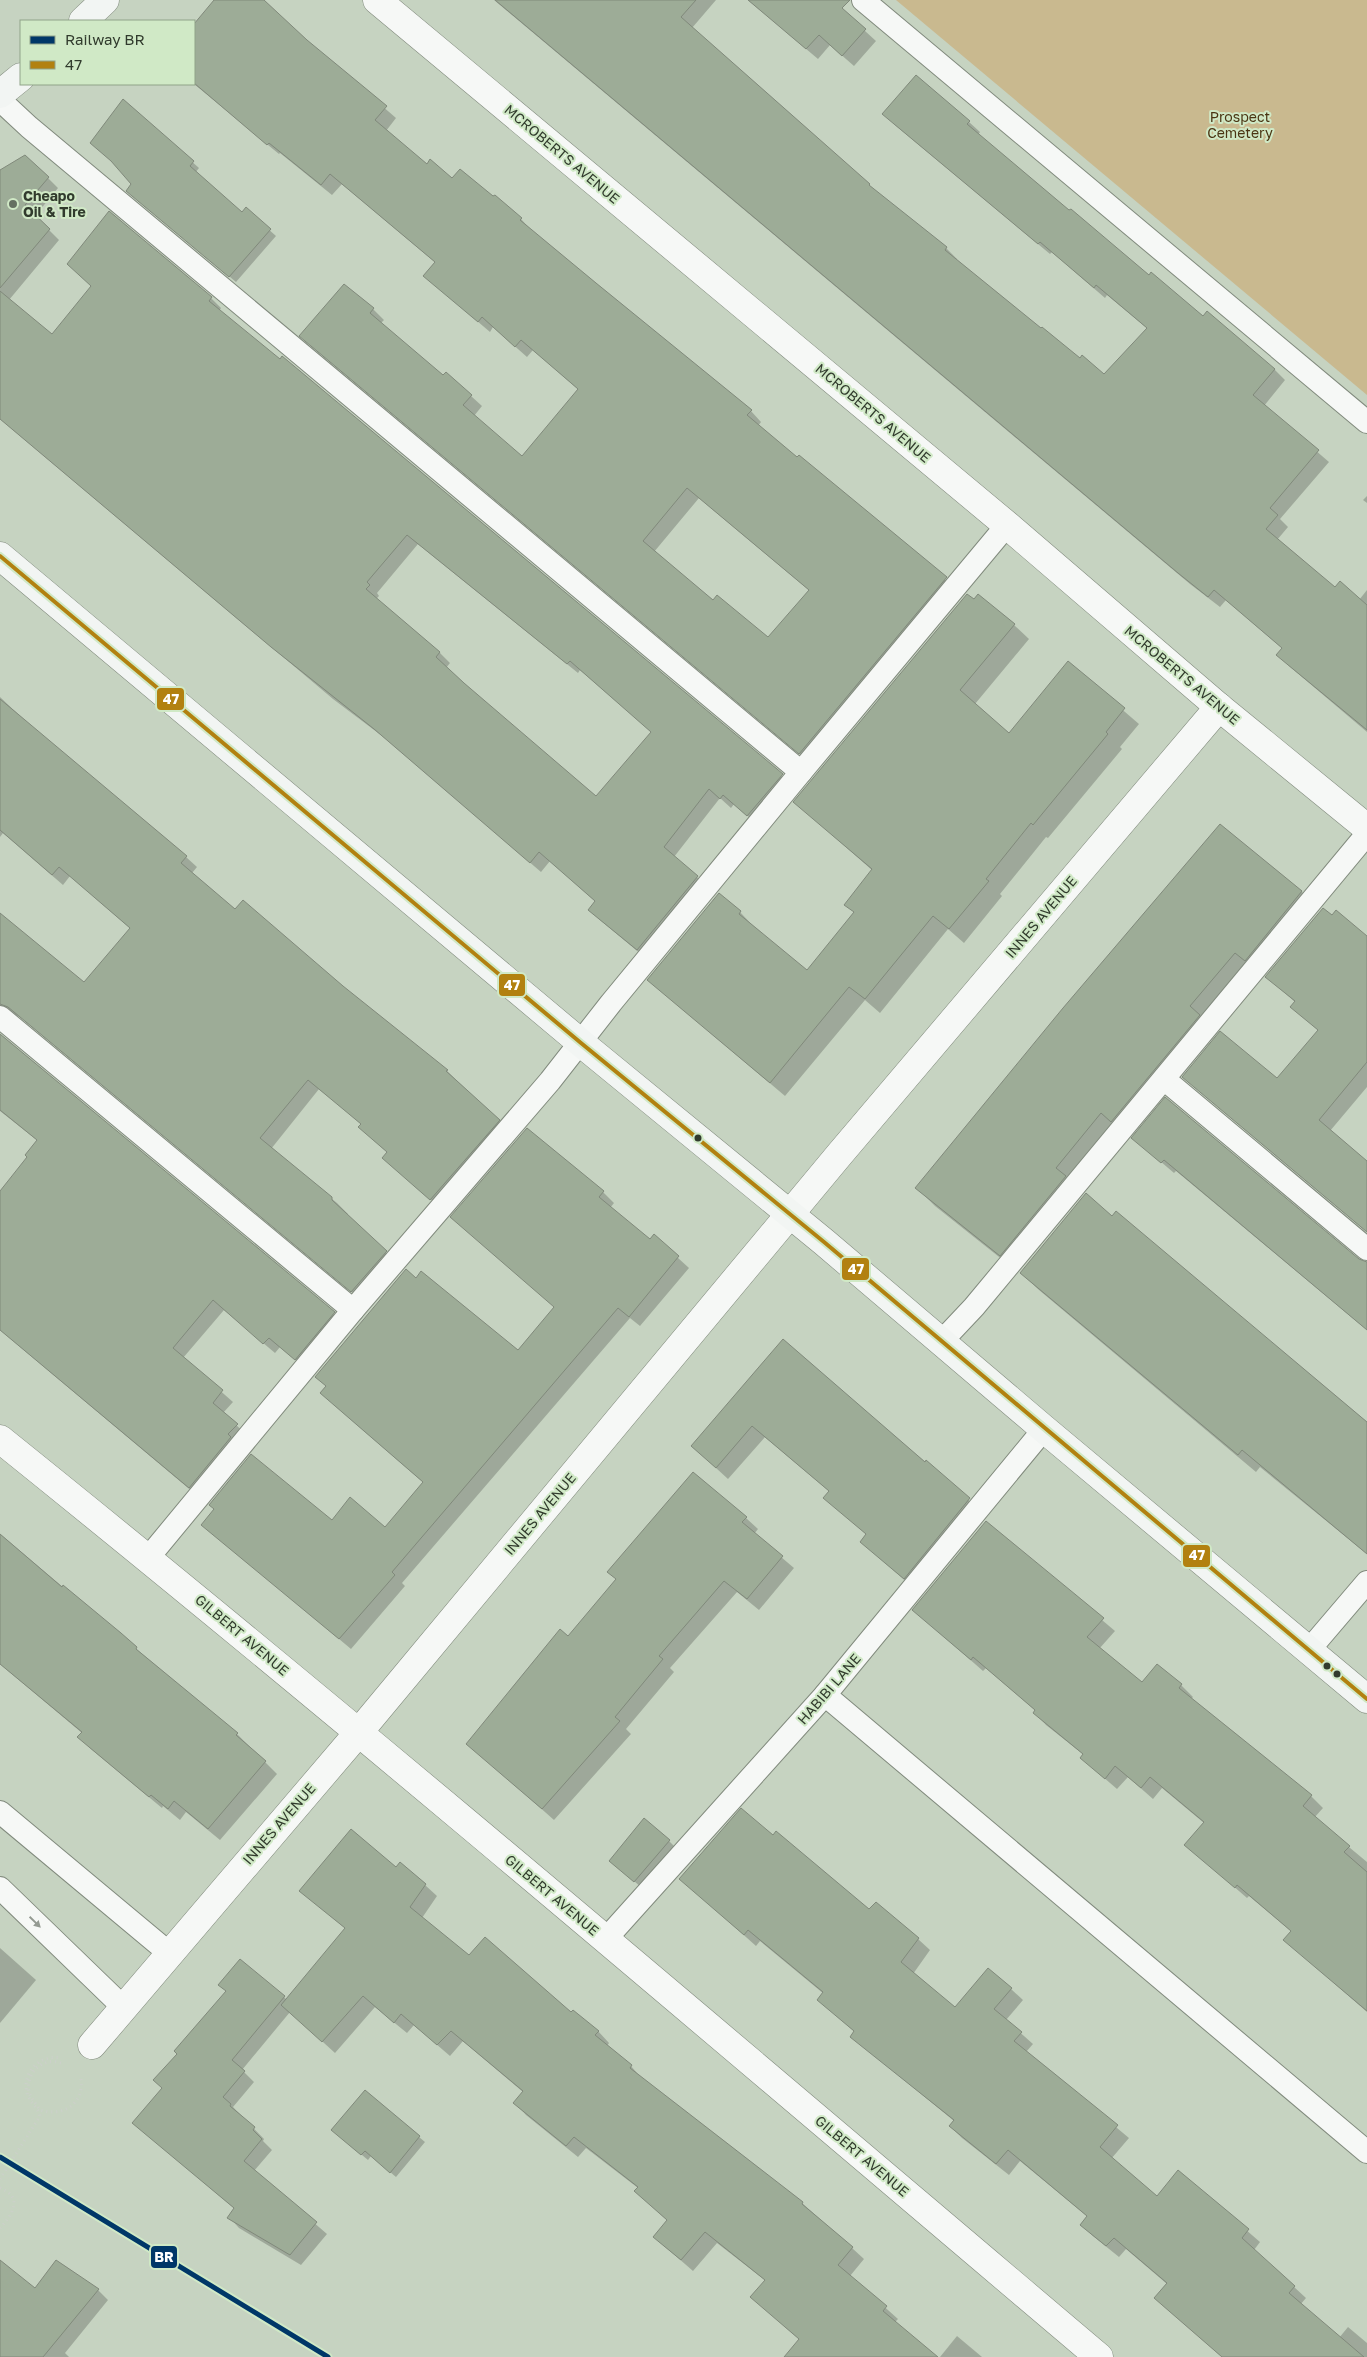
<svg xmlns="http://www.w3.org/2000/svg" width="1367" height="2357" font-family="'Golos Text',sans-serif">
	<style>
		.green { fill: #c9b98f }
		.shadow { fill: #0003; fill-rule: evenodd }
		.building { fill: #9dac97; stroke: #80897b; fill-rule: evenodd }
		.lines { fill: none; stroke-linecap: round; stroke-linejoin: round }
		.lane-casing { stroke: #818a7d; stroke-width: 24 }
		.street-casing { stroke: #818a7d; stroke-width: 29 }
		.secondary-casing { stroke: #818a7d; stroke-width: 29 }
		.path { stroke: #ccd0ca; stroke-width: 3; stroke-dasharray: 1 4; stroke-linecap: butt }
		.lane { stroke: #f6f8f6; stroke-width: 22 }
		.street { stroke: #f6f8f6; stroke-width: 28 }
		.secondary { stroke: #f2f5f3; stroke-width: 28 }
		.bus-1-casing { stroke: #d0e9c6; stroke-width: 8 }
		.bus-1 { stroke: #b28110; stroke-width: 4 }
		.rail-1-casing { stroke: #d0e9c6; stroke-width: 9 }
		.rail-1 { stroke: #003768; stroke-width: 5 }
		.oneway { fill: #949a92 }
		.poi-dot { fill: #657061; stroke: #d0e9c6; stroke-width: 2 }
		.bus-dot { fill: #313b2d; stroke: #d0e9c6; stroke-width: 2 }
		.labels { text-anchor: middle; stroke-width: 4; stroke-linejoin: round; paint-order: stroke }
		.park-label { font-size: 14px; fill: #4a3513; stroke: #d0e9c6 }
		.street-label { font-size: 14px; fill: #313b2d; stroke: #d0e9c6 }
		.poi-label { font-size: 14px; font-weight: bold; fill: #313b2d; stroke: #d0e9c6; text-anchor: start }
		.line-badge { stroke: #d0e9c6; stroke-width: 2 }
		.badge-label { font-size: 14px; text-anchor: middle; font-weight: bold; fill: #fff }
	</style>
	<rect width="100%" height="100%" fill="#c6d3c1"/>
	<path class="green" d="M896,0H1367V395Z"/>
	<g class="shadow">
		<path d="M216,0H260L396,118L386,131L427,166L521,219L531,230L751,411L761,422L758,426L956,589L811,763L312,347L373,309L384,320L380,324L443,377L471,396L482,406L474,416L522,458L579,390L533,350L527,357L493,327L490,332L436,286V263L342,184L332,195L280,153L279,154L194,84V26ZM699,498L810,591L768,639L713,602L654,552Z"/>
		<path d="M494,0H716L692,28L880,195L946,248L957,259L956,260L1041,330L1104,376L1148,329L1107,295L1105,298L1052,252L1050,254L895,125L969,122L980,132L978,135L1070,212L1149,276L1274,369L1285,380L1264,406L1329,462L1280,519L1288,527L1277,540L1335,589L1359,600L1367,590V732L1289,666L1278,655L1283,649L1226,600L1220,607L1190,584Z"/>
		<path d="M748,0H831L876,41L854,66L830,45L818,59Z"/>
		<path d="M123,100L199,168L195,173L243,214L246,209L276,236L236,282L133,196Z"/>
		<path d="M0,171L48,178L58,188L35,216L59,240L9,300L52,336L92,286L110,213L211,298L221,308L219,311L792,785L758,825L734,804L731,808L720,798L674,857L708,887L648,960L600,920L589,910L596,902L550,861L541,872L386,739L333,699L0,419ZM418,544L578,673L580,670L652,732L596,798L446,668L450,663L440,653L376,599L379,596L377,593Z"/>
		<path d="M1367,496V503L1363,500Z"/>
		<path d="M1014,625L1029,639L975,704L1010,735L1068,663L1139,724L1120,747L1122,749L1048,838L1046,837L1000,894L1002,896L964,943L948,929L880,1013L865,1000L785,1096L648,980L740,912L754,927L807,972L855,913L846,904L873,871L795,802Z"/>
		<path d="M0,697L40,735L186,857L197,867L192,873L235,911L342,987L447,1071L509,1131L442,1209L394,1168L388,1153L359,1127L362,1124L319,1089L271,1149L337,1203L348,1214L346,1215L396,1262L363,1301L20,1017L13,1014L0,1020V921L85,984L131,929L70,876L63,885L3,833L0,837Z"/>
		<path d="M1220,826L1302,892L1319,909L1263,977L1253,969L1207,1024L1217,1033L1129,1138L1119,1130L1073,1186L1082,1195L1018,1272L935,1206L917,1188Z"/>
		<path d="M1367,944V1087L1330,1131L1367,1162V1232L1184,1077L1277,1080L1319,1031L1292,1007L1295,1002L1267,977Z"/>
		<path d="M0,1034L344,1323L306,1369L280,1347L275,1353L224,1310L183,1358L233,1402L223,1413L247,1435L200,1498L0,1330V1193L29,1157L38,1141L0,1111Z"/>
		<path d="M527,1130L603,1192L614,1203L610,1208L650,1240L654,1236L689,1268L640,1326L630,1318L402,1583L405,1586L351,1649L203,1525L332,1522L385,1528L424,1483L333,1404L327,1387L317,1377L416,1279L518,1351L555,1307Z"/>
		<path d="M1133,1138L1358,1260L1367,1262V1330L1176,1171L1174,1173Z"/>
		<path d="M1116,1213L1367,1422V1554L1260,1467L1256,1472L1039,1290L1021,1273L1112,1218Z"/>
		<path d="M783,1340L981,1511L916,1590L861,1542L867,1535L825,1498L830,1492L765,1437L728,1479L692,1446Z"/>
		<path d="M746,1518L758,1529L754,1534L794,1568L759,1610L737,1592L670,1668L674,1672L626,1729L631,1734L554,1820L468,1744L568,1638Z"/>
		<path d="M986,1522L1115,1631L1099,1649L1142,1684L1157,1665L1181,1685L1193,1697L1191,1699L1311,1796L1323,1808L1314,1818L1367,1862V2012L1285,1940L1292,1932L1249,1896L1247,1898L1186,1845L1204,1823L1162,1788L1153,1799L1128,1777L1117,1789L1081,1758L1084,1755L1046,1725L1035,1713L1036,1711L986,1668L983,1671L926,1621Z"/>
		<path d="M0,1534L237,1734L277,1774L220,1840L186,1812L180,1820L163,1806L162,1808L91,1749L79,1737L82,1733L0,1664Z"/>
		<path d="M669,1841L674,1846L641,1887L616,1866Z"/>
		<path d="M396,1868L425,1885L437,1896L422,1918L469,1957L572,2013L598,2031L609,2043L607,2046L631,2066L642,2079L802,2203L852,2248L864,2259L850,2276L898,2319L895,2322L936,2357H787L800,2340L752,2297L766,2281L717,2243L693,2271L654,2237L668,2221L635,2191L638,2188L586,2148L578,2157L526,2115L515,2103L523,2092L463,2041L450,2056L414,2025L407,2033L375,2007L335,2053L290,2012L242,2070L254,2082L233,2107L264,2139L263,2141L272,2150L254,2171L327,2234L301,2265L239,2228L229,2217L235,2209L134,2123L163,2089L178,2054L227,1992L220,1985L284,1997L287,2000L346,1929L301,1891Z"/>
		<path d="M681,1879L869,1911L918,1939L930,1950L913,1974L955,2009L1011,1989L1023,2000L1006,2020L1033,2044L1026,2052L1129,2138L1111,2159L1157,2198L1179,2172L1260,2242L1254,2250L1306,2298L1300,2305L1339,2338L1348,2327L1367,2343V2357H1222L1155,2298L1167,2284L1126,2249L1119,2257L1093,2236L1081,2224L1088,2217L1020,2161L1009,2175L962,2138L950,2126L954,2121L851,2036L855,2032L831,2011L824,1994L760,1941L756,1946Z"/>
		<path d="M0,1948L36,1980L0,2023Z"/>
		<path d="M339,2136L419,2137L425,2142L396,2177L371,2156L368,2160Z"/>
		<path d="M0,2265L35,2289L98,2290L108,2300L65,2353L69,2357H0Z"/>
		<path d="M957,2336L982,2357H940Z"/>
	</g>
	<g class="building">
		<path d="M214,0H264L307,40L387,106L375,120L427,164L430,159L452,178L460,169L493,196L495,195L522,218L520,220L596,283L752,410L747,415L797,457L799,455L947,577L799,754L299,336L344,284L374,308L370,313L443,375L446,372L472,395L463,405L522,456L578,389L521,340L515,347L482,317L478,322L423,276L435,262L330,174L321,185L269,143L267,145L194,83V24ZM687,488L809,590L768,637L717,595L713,600L643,541Z"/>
		<path d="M495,0H696L681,17L870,184L869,185L947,247L945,250L1041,328L1042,327L1080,358L1082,355L1104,374L1147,328L1096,285L1094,288L1040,242L1038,244L882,114L916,75L970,121L967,124L1069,210L1071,209L1149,275L1151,272L1203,316L1207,311L1275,369L1253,395L1319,450L1270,508L1278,515L1266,529L1335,587L1340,581L1367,605V730L1276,655L1282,648L1214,590L1208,597L1178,573Z"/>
		<path d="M748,0H850L842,8L866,29L842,56L819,35L806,49Z"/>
		<path d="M123,99L194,161L190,166L242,212L246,207L271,229L229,277L126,191L131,184L111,161L90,143Z"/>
		<path d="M25,155L49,177L25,205L50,229L0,288V170Z"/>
		<path d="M109,211L212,297L209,301L280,359L282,356L783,774L747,816L723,795L720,799L709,789L664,847L698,876L637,950L588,910L595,901L539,852L530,863L374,729L271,647L0,419V291L52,334L91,286L67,264ZM407,535L567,664L570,661L651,732L596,796L464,683L436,657L440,652L366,589L370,585L367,582Z"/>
		<path d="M967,594L974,599L978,594L1015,624L960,690L1009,733L1068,661L1125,708L1106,732L1108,734L1033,825L1031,823L986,879L989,881L949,929L933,916L865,999L849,987L770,1083L647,980L719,893L741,911L739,914L807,970L854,912L844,905L872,869L793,802Z"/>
		<path d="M0,699L187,856L181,863L235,909L243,900L343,986L448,1070L446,1071L500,1120L430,1200L382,1158L387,1152L358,1127L361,1124L308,1080L260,1138L332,1197V1200L387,1251L351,1292L8,1007L0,1004V913L84,982L130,928L59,867L52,875L0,830Z"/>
		<path d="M1220,824L1302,891L1245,961L1235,953L1190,1006L1200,1015L1111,1122L1101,1113L1056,1168L1066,1176L1000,1256L915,1188L1063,1008Z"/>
		<path d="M1323,908L1332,915L1336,910L1367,936V1062L1319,1120L1367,1161V1232L1182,1077L1220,1031L1277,1078L1318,1030L1290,1007L1295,1001L1265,977Z"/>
		<path d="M0,1034L335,1312L295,1360L269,1338L263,1344L213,1300L173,1348L223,1390L213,1403L238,1424L228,1434L231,1437L189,1488L0,1330V1191L27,1157L25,1155L37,1140L0,1110Z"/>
		<path d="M1165,1097L1359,1259L1367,1262V1330L1164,1160L1161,1163L1131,1138Z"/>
		<path d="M527,1128L604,1191L599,1197L650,1239L654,1234L679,1256L629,1317L618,1308L392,1572L395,1575L339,1639L201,1525L214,1509L209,1505L251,1454L332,1520L350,1497L385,1527L423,1482L320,1393L326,1386L315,1377L406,1269L416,1278L421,1271L518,1350L554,1307L450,1217Z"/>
		<path d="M1086,1193L1112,1216L1116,1211L1367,1422V1554L1242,1450L1238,1455L1020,1273Z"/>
		<path d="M783,1339L925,1462L926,1460L970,1498L904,1579L860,1542L866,1534L823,1498L829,1491L752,1426L716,1468L691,1446Z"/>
		<path d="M693,1472L747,1517L742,1522L783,1556L747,1599L724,1581L659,1656L663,1659L615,1717L620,1721L542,1809L466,1744L560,1629L568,1636L616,1579L607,1572Z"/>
		<path d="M986,1521L1104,1618L1087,1637L1142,1682L1157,1664L1182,1684L1179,1688L1312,1795L1303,1806L1350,1846L1344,1852L1367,1872V2011L1283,1940L1291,1931L1237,1885L1235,1888L1184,1845L1204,1822L1150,1777L1141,1788L1115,1766L1105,1779L1080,1758L1083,1754L1033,1713L1035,1710L973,1657L971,1660L912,1610Z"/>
		<path d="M0,1534L62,1587L63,1585L121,1633L137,1647L136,1649L238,1733L236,1735L266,1761L208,1829L174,1801L168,1809L151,1795L149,1797L77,1737L82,1732L0,1664Z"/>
		<path d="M741,1808L773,1835L776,1831L869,1909L876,1902L919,1938L901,1962L955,2007L988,1968L1012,1988L994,2009L1022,2032L1014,2041L1118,2125L1100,2147L1157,2196L1178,2170L1249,2229L1242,2238L1295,2286L1289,2293L1364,2357H1222L1154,2298L1167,2283L1114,2238L1106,2246L1080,2225L1087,2216L1008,2150L996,2164L949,2126L954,2120L850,2037L854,2031L817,2000L823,1992L748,1930L744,1935L679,1879Z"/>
		<path d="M644,1818L670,1840L634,1882L609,1861Z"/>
		<path d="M351,1829L396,1867L400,1862L426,1884L410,1907L469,1955L485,1937L571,2012L573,2010L599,2031L595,2035L632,2065L630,2068L803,2202L802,2204L853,2247L838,2265L887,2306L883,2311L938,2357H784L799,2339L750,2297L765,2280L705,2232L681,2260L653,2237L667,2220L634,2191L638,2187L574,2137L566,2146L513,2103L523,2091L451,2031L437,2045L401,2014L394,2023L363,1996L322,2042L281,2005L345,1928L299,1891Z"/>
		<path d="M240,1959L285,1996L232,2060L245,2071L223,2097L231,2104L230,2106L255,2127L253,2130L262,2139L244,2161L317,2222L290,2255L227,2218L234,2208L132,2123L162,2088L153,2080L177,2054L174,2051L226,1991L218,1985Z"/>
		<path d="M365,2090L420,2136L390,2173L365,2151L361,2155L331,2130Z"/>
		<path d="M0,2260L35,2288L56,2260L99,2289L43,2357H0Z"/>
	</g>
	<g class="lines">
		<defs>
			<g id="lane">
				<path d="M863,0L1367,422"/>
				<path d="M0,100L29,127L801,772"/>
				<path d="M0,1017L353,1310"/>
				<path d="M1164,1079L1367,1249"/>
				<path d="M941,1342L974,1307L1367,834"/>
				<path d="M148,1558L353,1310L550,1081L611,1003L801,772L1007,525"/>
				<path d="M1309,1650L1367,1582"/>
				<path d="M825,1695L1367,2152"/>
				<path d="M0,1812L169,1953"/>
				<path d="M0,1888L123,2007"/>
				<path d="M605,1940L825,1695L1044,1429"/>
			</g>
			<g id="street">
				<path d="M377,0L1007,525L1219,707L1367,828"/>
				<path d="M0,1439C372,1738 735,2049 1099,2357"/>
				<path d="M92,2045L359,1732L839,1155L1219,707"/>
			</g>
			<g id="secondary">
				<path d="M83,21L105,0"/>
				<path d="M0,94L21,77"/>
				<path d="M0,556L581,1043L824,1242L1044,1429L1367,1699"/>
			</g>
		</defs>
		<use href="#lane" class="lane-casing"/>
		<use href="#street" class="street-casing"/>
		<use href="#secondary" class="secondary-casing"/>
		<g class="path">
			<path d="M61,2063C43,2057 25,2072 29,2092C31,2099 36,2104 40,2110C63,2117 84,2104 81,2079"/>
			<path d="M0,2179L40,2116C38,2108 31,2103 28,2096C20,2074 39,2054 60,2058"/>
			<path d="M0,2188C24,2197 12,2215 0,2228"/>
		</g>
		<use href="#lane" class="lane"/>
		<use href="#street" class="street"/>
		<use href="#secondary" class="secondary"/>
		<defs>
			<path id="bus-1" d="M0,556L581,1043L824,1242L1367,1699"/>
		</defs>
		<use href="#bus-1" class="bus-1-casing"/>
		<use href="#bus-1" class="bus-1"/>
		<defs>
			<path id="rail-1" d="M0,2157L328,2357"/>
		</defs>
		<use href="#rail-1" class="rail-1-casing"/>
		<use href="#rail-1" class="rail-1"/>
	</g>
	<defs><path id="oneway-solid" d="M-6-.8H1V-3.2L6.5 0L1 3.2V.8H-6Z" transform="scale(1.25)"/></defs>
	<use class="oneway" href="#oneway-solid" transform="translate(35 1922) rotate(44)"/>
	<circle class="poi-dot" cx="13" cy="204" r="5"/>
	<g class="bus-dot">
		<circle cx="698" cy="1138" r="4.5"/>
		<circle cx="1327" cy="1666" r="4.5"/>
		<circle cx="1337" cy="1674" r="4.5"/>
	</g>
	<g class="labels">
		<g class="park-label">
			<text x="1240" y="122">Prospect<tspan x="1240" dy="16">Cemetery</tspan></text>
		</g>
		<g class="street-label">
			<text transform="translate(562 154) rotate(40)" y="5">MCROBERTS AVENUE</text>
			<text transform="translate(873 413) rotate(40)" y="5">MCROBERTS AVENUE</text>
			<text transform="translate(1182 675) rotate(40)" y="5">MCROBERTS AVENUE</text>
			<text transform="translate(1041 917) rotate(-50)" y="5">INNES AVENUE</text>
			<text transform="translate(540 1514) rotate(-50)" y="5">INNES AVENUE</text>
			<text transform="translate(242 1635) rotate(40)" y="5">GILBERT AVENUE</text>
			<text transform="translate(829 1689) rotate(-49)" y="5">HABIBI LANE</text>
			<text transform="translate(279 1824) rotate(-49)" y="5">INNES AVENUE</text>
			<text transform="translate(552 1895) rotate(40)" y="5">GILBERT AVENUE</text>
			<text transform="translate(862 2156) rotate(40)" y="5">GILBERT AVENUE</text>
		</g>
		<g class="poi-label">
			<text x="23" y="201">Cheapo<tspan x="23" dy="16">Oil &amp; Tire</tspan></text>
		</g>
	</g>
	<g class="line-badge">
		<rect x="156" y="687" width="29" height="24" rx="5" fill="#b28110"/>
		<rect x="498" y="973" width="28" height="24" rx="5" fill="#b28110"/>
		<rect x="841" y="1257" width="29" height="24" rx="5" fill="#b28110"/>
		<rect x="1182" y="1544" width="29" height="24" rx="5" fill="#b28110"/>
		<rect x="150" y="2245" width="28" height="24" rx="5" fill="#003768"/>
	</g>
	<g class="badge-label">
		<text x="171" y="704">47</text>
		<text x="512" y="990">47</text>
		<text x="856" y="1274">47</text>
		<text x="1197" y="1560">47</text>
		<text x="164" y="2262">BR</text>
	</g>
	<rect x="20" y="20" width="175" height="65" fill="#d0e9c6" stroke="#90a389"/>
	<rect x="30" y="36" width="25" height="8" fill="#003768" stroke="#90a389"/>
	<text x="65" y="45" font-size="15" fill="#313b2d">Railway BR</text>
	<rect x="30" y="61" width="25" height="8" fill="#b28110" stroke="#90a389"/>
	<text x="65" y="70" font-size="15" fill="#313b2d">47</text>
</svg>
